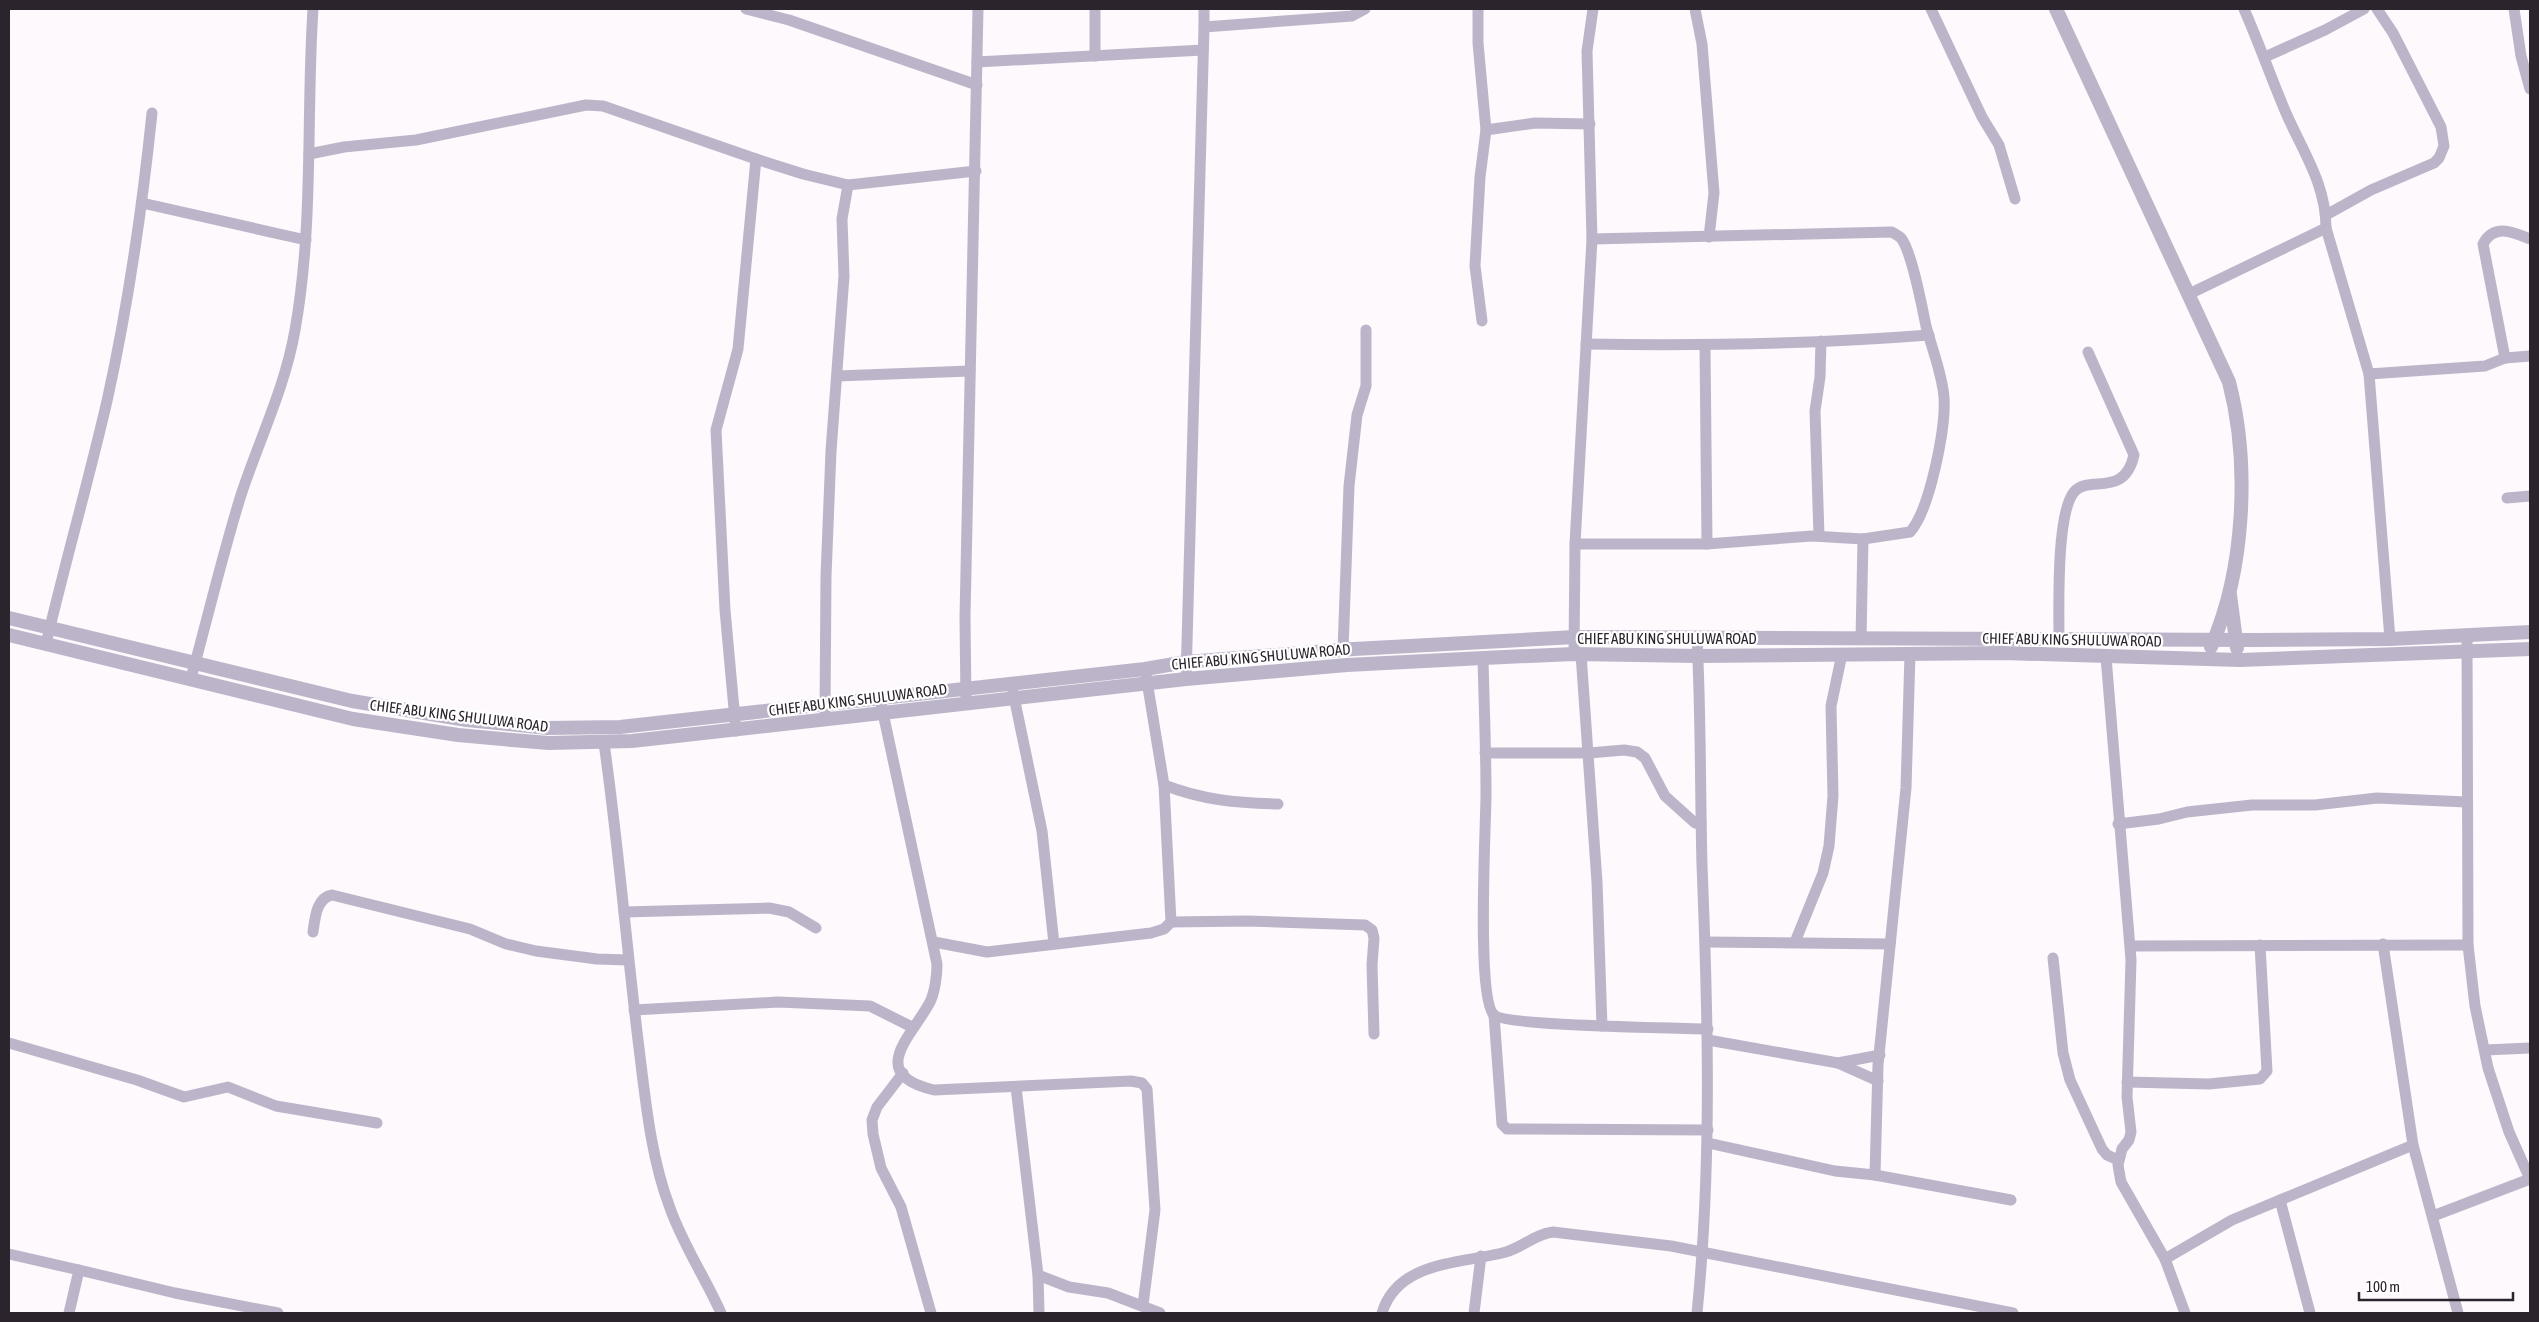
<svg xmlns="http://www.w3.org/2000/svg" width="2539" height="1322" font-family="'Asap Condensed',sans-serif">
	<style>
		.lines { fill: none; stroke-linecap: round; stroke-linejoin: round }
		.minor { stroke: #bcb5c9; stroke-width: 11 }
		.tertiary { stroke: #bcb5c9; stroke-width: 14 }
		.labels { text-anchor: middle; stroke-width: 4.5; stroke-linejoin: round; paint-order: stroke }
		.street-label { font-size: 15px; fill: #2b242c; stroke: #fff }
	</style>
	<rect width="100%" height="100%" fill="#fdf9fd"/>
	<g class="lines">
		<g class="minor">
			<path d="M746,9L789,20L977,85"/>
			<path d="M1204,9V27L1352,16L1365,9"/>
			<path d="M1478,9V43L1486,130L1480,177L1475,266L1482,321"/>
			<path d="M1695,9L1702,44L1714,193L1709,237"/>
			<path d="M1931,9L1982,117L1999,145L2015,199"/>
			<path d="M2514,9L2521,56L2530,89"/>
			<path d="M1095,56V9"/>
			<path d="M2265,57L2325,30L2364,9"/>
			<path d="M977,62L1203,50"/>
			<path d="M1486,130L1535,123L1590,124"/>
			<path d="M309,154L344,147L416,140L586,105L603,106L756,159L803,174L848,185L976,171"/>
			<path d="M142,203L306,240"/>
			<path d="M2326,215L2371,190L2434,163L2439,158L2444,146L2441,127L2393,33L2377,9"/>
			<path d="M2326,228L2369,374L2390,639"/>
			<path d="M2189,294L2326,228C2326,184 2303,152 2286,113C2271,78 2259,43 2244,9"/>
			<path d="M1586,344C1701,346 1815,344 1929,335"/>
			<path d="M1705,346L1707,544"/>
			<path d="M2505,358L2483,244C2494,223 2513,232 2530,239"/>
			<path d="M2369,374L2485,366L2505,358L2530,356"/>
			<path d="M837,376L970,371"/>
			<path d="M2507,498L2530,496"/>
			<path d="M1819,536L1815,411L1820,377L1821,341"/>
			<path d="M1575,544H1707L1812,536L1863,539L1910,532C1930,510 1946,427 1944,397C1942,373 1932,349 1926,326C1922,307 1912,252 1901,238C1899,236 1895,234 1892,232L1592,239"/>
			<path d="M1861,639L1863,539"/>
			<path d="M2059,640C2059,609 2056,514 2074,492C2089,474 2124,499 2134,455L2088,352"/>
			<path d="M46,644C65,563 88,483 107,401C128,306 142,210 152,113"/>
			<path d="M1343,650L1349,486L1357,415L1366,386V330"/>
			<path d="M1574,654L1575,544L1592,239L1587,51L1593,9"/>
			<path d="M1581,654L1597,882L1602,1026"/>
			<path d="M2106,657L2131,960L2127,1097L2131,1132L2129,1140L2122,1149L2118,1165L2121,1182L2165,1259L2185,1313"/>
			<path d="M1483,658C1484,703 1486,748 1486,794C1486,826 1476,998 1494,1015C1506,1026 1680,1028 1708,1029"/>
			<path d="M191,678C208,617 222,556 241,495C259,440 285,388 295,330C314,224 306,116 313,9"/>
			<path d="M1186,679L1204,27"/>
			<path d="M1013,692L1042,831L1054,944"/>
			<path d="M880,699L937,964C937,975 935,992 930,1002C913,1035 865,1074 934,1090L1131,1081L1142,1083L1147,1089L1155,1210L1143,1305"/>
			<path d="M966,703L965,617L978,9"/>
			<path d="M825,712L826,576L831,451L844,276L842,219L848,185"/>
			<path d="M736,731L725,610L716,430L738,349L756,159"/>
			<path d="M604,743C618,841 626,941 638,1040C645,1095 650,1156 670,1208C683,1245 705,1277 721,1313"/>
			<path d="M1485,753H1589L1624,750L1637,752L1645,758L1665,796L1695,823L1701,824"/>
			<path d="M1164,785C1203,800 1236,803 1278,804"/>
			<path d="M2118,824L2159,819L2187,812L2252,805H2315L2377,798L2466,802"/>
			<path d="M624,912L769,908L789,912L816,928"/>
			<path d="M1171,922L1247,921L1365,925L1372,930L1374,938L1372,965L1374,1034"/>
			<path d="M313,932C315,919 316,898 332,895L470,929L506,944L536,951L597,959L628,960"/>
			<path d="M934,942L987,952L1151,933L1164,929L1171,922L1164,785L1145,669"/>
			<path d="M1706,942L1890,944"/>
			<path d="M1795,942L1823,873L1829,846L1833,796L1831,706L1842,654"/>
			<path d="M2383,944L2413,1145L2458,1313"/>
			<path d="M2131,946L2468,945"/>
			<path d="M2053,958L2063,1053L2070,1080L2102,1149L2107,1155L2118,1160"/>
			<path d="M634,1010L778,1002L870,1006L912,1027"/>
			<path d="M1494,1015L1502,1124L1507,1129L1708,1130"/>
			<path d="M1708,1040L1838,1063L1878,1081"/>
			<path d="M9,1043L137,1080L184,1097L228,1087L276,1106L377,1123"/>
			<path d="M2485,1050L2530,1048"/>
			<path d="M1838,1063L1880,1055"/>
			<path d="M903,1073L877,1107L872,1120L873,1134L881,1168L901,1207L931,1313"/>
			<path d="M2127,1082L2209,1084L2260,1079L2267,1071L2260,945"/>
			<path d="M1016,1087L1038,1275L1039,1313"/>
			<path d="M1708,1143L1835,1171L1875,1175L2011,1200"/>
			<path d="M1875,1175L1878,1065L1906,788L1910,654"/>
			<path d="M2280,1200L2310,1313"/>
			<path d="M2433,1216L2530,1179L2509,1132L2488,1068L2475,1006L2468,945L2467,636"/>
			<path d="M9,1254L79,1270L69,1313"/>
			<path d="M2165,1259L2232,1220L2413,1145"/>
			<path d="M79,1270L175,1293L278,1313"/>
			<path d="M1038,1275L1069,1287L1108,1293L1160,1313"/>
			<path d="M1382,1313C1398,1260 1462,1264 1506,1252C1523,1247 1535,1234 1553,1232L1671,1246L2013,1313"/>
			<path d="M1474,1313L1481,1256"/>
			<path d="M1697,1313C1712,1164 1708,1015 1702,865C1700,789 1701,714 1697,639"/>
		</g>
		<g class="tertiary">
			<path d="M2056,9L2229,382C2250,463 2245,570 2211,647"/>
			<path d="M2230,595L2237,648"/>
			<path d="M9,618L352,701L467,720L548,728L620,727L1145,669L1186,662L1354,649L1575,637L2255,640L2390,639L2530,632"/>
			<path d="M9,635L353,719L458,735L512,740L549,743L632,741L1186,679L1347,665L1483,658L1574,654L1698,656L2004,653L2240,660L2530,649"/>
		</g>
	</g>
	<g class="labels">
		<g class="street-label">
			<text x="1667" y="644">CHIEF ABU KING SHULUWA ROAD</text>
			<text transform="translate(2072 640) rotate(1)" y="5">CHIEF ABU KING SHULUWA ROAD</text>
			<text transform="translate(1261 657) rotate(-5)" y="5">CHIEF ABU KING SHULUWA ROAD</text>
			<text transform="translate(858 700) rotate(-7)" y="5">CHIEF ABU KING SHULUWA ROAD</text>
			<text transform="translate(459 716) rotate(7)" y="5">CHIEF ABU KING SHULUWA ROAD</text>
		</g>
	</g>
	<rect width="2539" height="1322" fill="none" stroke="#2b242c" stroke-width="20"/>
	<path d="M2359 1292v8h154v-8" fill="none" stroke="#2b242c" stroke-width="2.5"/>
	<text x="2366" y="1292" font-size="15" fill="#2b242c" stroke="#ffffff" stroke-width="4" paint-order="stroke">100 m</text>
</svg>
